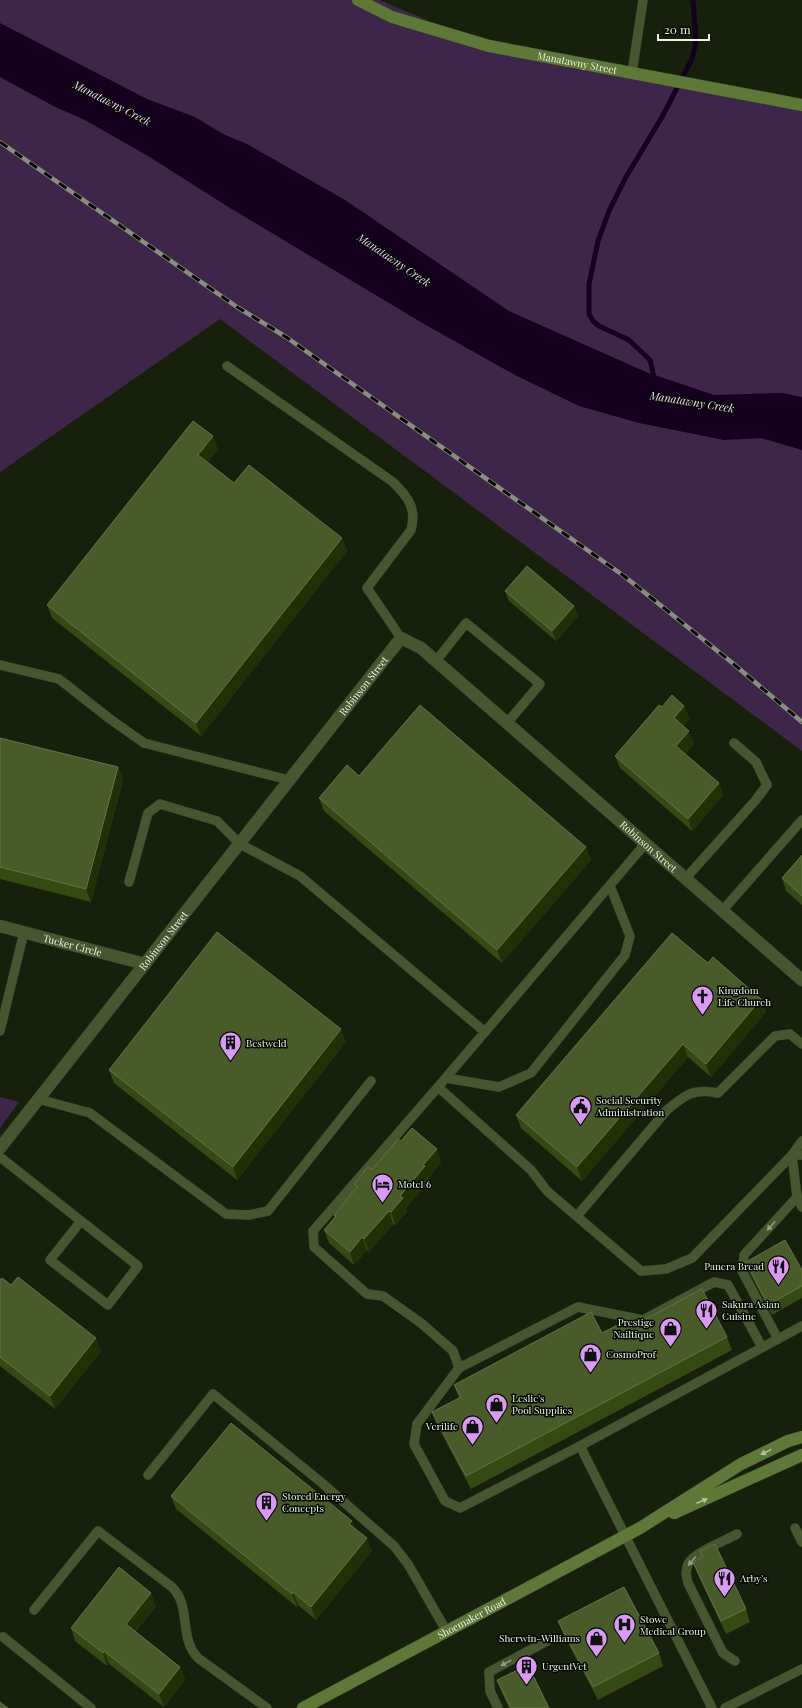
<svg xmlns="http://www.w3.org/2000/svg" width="802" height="1708" font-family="'Playfair Display',serif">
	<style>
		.green { fill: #40254b }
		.water { fill: #14001e }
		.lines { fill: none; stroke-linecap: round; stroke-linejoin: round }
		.stream { stroke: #14001e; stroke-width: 5 }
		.lane-casing { stroke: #353e29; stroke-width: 10 }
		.street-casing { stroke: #353e29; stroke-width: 13 }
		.secondary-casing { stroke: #353e29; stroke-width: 13 }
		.lane { stroke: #465730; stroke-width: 9 }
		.street { stroke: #465730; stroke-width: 12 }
		.secondary { stroke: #5d7837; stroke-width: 12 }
		.rail-casing { stroke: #878f7d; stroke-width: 4.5 }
		.rail { stroke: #050902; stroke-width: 3; stroke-dasharray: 9; stroke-linecap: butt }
		.wall { fill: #354912 }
		.shaded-wall { fill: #213105 }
		.building { fill: #485b28; stroke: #627346 }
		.oneway { fill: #919d81 }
		.oneway2 { fill: #b3c29f }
		.labels { text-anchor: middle; stroke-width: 3; stroke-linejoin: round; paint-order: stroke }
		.street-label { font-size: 10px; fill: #ecf3e4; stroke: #050902 }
		.poi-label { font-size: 10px; fill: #ecf3e4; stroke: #050902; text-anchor: start }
		.water-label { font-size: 11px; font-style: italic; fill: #f2d3ff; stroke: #050902 }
	</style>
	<rect width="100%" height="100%" fill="#17200a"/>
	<g class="green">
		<path d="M0,0H379L489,46L802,105V751L220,319L0,472Z"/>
		<path d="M0,1097L19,1102L0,1128Z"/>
	</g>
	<path class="water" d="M0,23L147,99L195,117L223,134L247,144L345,200L509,311L646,372L714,395L782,393L802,397V450L761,438L724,440L639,423L579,406L515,375L424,324L230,208L148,156L83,119L57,108L0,77Z"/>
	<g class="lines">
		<path class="stream" d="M656,379L654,377L650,360L629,340L599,326L593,321L589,314V284L598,241L609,211L626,177L662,117L692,59L696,42L693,0"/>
		<defs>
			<g id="lane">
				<path d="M632,73L643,0"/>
				<path d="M227,366L393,482C408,497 417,508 411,530L367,588L401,638"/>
				<path d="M436,661L466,623L540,684L507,723"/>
				<path d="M0,665L59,679L110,719L144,743L289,780"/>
				<path d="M685,879L755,801L767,785L756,762L734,743"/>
				<path d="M129,882L148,813L160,804L217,821L240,844L300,876L485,1032"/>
				<path d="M722,911L802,820"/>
				<path d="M0,1031L24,932"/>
				<path d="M446,1078L499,1087L531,1073L625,955L630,936L610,886"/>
				<path d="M438,1087L531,1170L547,1191L641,1271L666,1269L692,1258L792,1155H802"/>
				<path d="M38,1099L90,1113L226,1214L249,1215L268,1211L371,1081"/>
				<path d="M802,1141L792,1155L797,1197L802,1207"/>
				<path d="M0,1157L138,1266L108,1305L50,1260L81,1221"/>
				<path d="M577,1216L667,1110C685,1095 693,1088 718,1093L775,1036L790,1034L802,1044"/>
				<path d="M778,1339L742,1271L744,1255L797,1197"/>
				<path d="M459,1368L578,1307L643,1320L714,1282L728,1285L762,1347"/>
				<path d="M580,1446L460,1508L445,1501L414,1444L417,1424L459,1368L453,1351L421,1323L383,1296L367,1294L314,1247L313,1231L438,1087L645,844"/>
				<path d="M148,1475L213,1394L322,1483L394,1546L408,1564L447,1632"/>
				<path d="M795,1528L802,1542"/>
				<path d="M34,1610L98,1531L172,1587C192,1607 178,1637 198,1658L267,1708"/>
				<path d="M3,1637L91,1708"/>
				<path d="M735,1661L723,1653L688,1583C686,1577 685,1571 688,1564C694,1552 725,1541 737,1534"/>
				<path d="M498,1708L490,1691L489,1672L547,1641"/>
				<path d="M712,1708L580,1446L802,1326"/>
				<path d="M725,1708L802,1669"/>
			</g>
			<g id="street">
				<path id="s1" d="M0,926L145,964"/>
				<path id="s2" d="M0,1148L401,638L421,648L802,980"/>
			</g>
			<g id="secondary">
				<path id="s3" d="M358,0L392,17L489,46L802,105"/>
				<path d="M674,1513L802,1455"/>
				<path id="s4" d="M303,1708L640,1528L741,1464L788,1441L802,1437"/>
			</g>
		</defs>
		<use href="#lane" class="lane-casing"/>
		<use href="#street" class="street-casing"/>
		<use href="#secondary" class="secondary-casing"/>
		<use href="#lane" class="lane"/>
		<use href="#street" class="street"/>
		<use href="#secondary" class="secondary"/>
		<defs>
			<path id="rail" d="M0,142L237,307L286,337L624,576L730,661L802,722"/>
		</defs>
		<use href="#rail" class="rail-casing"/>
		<use href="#rail" class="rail"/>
	</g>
	<g class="wall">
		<path d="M218,449L208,462L234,483L342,538L347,551L201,736L52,618L47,605Z"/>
		<path d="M505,591L574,606L578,616L556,641L509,601Z"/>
		<path d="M684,706L689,719L683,726L694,744L685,754L719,783L723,795L692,831L620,768L615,756Z"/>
		<path d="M0,738L118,767L123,780L91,902L0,879Z"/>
		<path d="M359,776L586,847L591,860L502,963L324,811L319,798Z"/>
		<path d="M802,855V905L786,891L782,878Z"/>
		<path d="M708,963L761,999L766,1012L711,1077L688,1057L582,1181L521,1128L516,1115Z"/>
		<path d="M346,1042L237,1180L114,1083L109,1070Z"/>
		<path d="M401,1141L441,1162L429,1177L430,1180L406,1208L407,1212L395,1225L393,1224L369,1252L367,1250L354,1265L329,1243L324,1230L335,1218L334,1215L356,1188L354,1184L372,1170Z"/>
		<path d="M746,1262L802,1270V1298L772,1315L749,1272Z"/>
		<path d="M0,1280L101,1351L55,1409L0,1366Z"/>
		<path d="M633,1326L727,1337L732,1350L471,1489L437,1425L432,1412L459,1398L454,1385L602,1333Z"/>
		<path d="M171,1496L352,1521L354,1527L372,1551L316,1620L298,1605L297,1607L176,1509Z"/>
		<path d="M700,1551L746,1609L750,1622L726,1634L698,1575L693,1562L703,1557Z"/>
		<path d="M156,1606L135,1632L180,1667L185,1680L164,1707L109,1664L107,1666L75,1641L71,1628Z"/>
		<path d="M558,1621L659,1653L663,1666L598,1700L563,1634Z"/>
		<path d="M497,1680L549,1708H509L502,1693Z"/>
	</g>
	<g class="shaded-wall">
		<path d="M213,436L218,449L203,468L198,455Z"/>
		<path d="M342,538L347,551L201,736L196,723Z"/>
		<path d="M574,606L578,616L556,641L552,631Z"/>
		<path d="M684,706L689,719L678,731L674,718Z"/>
		<path d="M689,731L694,744L681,758L676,746Z"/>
		<path d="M118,767L123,780L91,902L86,889Z"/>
		<path d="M719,783L723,795L692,831L688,819Z"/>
		<path d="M586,847L591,860L502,963L497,950Z"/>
		<path d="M761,999L766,1012L711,1077L706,1064Z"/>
		<path d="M341,1029L346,1042L237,1180L233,1167Z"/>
		<path d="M683,1044L688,1057L582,1181L577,1167Z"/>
		<path d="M437,1149L441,1162L429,1177L430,1180L406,1208L407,1212L395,1225L391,1212L400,1196L423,1165Z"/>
		<path d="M389,1211L393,1224L369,1252L364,1239Z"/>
		<path d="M362,1237L367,1250L354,1265L350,1252Z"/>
		<path d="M96,1338L101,1351L55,1409L50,1396Z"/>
		<path d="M352,1521L356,1534L349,1524Z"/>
		<path d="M367,1538L372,1551L316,1620L311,1607Z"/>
		<path d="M293,1592L298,1605L297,1607L292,1594Z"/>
		<path d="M151,1593L156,1606L130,1637L126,1624Z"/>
		<path d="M104,1651L109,1664L107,1666L103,1653Z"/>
		<path d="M180,1667L185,1680L164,1707L159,1694Z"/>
	</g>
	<g class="building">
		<path d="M193,421L213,436L198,455L234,483L249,465L342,538L196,723L47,605Z"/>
		<path d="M527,566L574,606L552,631L505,591Z"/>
		<path d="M672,695L684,706L674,718L689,731L676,746L719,783L688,819L615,756L659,705L662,707Z"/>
		<path d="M420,705L586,847L497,950L319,798L347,765L359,776Z"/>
		<path d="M0,738L118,767L86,889L0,867Z"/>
		<path d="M802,855V896L782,878Z"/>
		<path d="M217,932L341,1029L233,1167L109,1070Z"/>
		<path d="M672,933L708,963L713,957L761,999L706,1064L683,1044L577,1167L516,1115Z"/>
		<path d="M412,1128L437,1149L423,1165L425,1166L400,1196L403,1198L391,1212L389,1211L364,1239L362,1237L350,1252L324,1230L336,1216L334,1215L357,1187L354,1184L368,1167L372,1170L398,1139L401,1141Z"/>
		<path d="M785,1240L802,1270V1286L768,1305L746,1262Z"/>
		<path d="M18,1277L96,1338L50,1396L0,1357V1280L2,1278L11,1285Z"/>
		<path d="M702,1289L727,1337L466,1476L432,1412L461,1397L454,1385L591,1312L602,1333L629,1319L633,1326Z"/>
		<path d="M231,1423L352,1521L349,1524L367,1538L311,1607L293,1592L292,1594L171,1496Z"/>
		<path d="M715,1544L746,1609L721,1621L693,1562L703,1557L700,1551Z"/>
		<path d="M119,1567L151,1593L126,1624L180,1667L159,1694L104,1651L103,1653L71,1628Z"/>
		<path d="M624,1587L659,1653L593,1687L558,1621Z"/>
		<path d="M528,1665L549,1708H511L497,1680Z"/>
		<path d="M0,1702L8,1708H0Z"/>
	</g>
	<defs><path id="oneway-solid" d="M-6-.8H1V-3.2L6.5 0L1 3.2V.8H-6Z"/></defs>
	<g class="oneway">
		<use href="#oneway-solid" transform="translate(771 1226) rotate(132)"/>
		<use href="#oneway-solid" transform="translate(692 1561) rotate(131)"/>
		<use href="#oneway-solid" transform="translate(506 1663) rotate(152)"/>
	</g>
	<g class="oneway2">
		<use href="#oneway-solid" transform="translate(766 1452) rotate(154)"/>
		<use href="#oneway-solid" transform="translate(702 1501) rotate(-23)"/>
	</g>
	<defs>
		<symbol id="church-pin" viewBox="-11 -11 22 30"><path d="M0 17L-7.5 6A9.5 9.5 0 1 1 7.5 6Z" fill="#db99f5" stroke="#050902"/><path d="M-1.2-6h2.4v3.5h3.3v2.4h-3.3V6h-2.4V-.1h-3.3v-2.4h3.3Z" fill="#111"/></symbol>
		<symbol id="building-pin" viewBox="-11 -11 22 30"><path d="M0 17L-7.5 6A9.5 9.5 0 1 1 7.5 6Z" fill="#db99f5" stroke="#050902"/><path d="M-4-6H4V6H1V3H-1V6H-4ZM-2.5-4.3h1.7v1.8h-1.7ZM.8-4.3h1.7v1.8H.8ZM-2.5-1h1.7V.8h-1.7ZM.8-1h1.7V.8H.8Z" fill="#111"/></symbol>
		<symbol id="civic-pin" viewBox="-11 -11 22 30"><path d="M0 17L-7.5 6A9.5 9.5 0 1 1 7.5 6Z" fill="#db99f5" stroke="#050902"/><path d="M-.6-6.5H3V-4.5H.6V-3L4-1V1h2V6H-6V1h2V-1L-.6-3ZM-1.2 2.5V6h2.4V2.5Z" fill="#111"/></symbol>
		<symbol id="hotel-pin" viewBox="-11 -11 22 30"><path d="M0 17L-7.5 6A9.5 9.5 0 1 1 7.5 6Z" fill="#db99f5" stroke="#050902"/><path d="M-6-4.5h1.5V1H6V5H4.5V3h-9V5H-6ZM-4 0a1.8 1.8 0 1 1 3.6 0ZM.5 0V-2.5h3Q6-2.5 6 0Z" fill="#111"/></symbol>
		<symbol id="restaurant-pin" viewBox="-11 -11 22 30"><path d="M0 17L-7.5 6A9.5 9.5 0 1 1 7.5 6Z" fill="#db99f5" stroke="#050902"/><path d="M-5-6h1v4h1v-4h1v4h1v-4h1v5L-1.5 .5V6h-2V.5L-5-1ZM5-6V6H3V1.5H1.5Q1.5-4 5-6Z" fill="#111"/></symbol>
		<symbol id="shop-pin" viewBox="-11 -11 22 30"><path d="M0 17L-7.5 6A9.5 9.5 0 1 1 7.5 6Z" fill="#db99f5" stroke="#050902"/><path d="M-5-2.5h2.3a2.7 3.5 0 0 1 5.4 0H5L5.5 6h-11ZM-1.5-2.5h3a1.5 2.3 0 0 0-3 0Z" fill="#111"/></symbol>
		<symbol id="hospital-pin" viewBox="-11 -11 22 30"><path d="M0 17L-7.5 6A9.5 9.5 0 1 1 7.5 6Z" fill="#db99f5" stroke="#050902"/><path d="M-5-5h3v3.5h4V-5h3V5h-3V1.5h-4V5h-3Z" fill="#111"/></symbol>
	</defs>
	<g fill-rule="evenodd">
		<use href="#church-pin" x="690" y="984" width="25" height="34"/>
		<use href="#building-pin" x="218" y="1030" width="25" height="34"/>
		<use href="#civic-pin" x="568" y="1094" width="25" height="34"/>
		<use href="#hotel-pin" x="370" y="1172" width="25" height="34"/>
		<use href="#restaurant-pin" x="766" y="1254" width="25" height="34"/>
		<use href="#restaurant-pin" x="694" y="1298" width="25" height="34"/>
		<use href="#shop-pin" x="658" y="1316" width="25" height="34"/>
		<use href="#shop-pin" x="578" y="1342" width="25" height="34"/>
		<use href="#shop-pin" x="484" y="1392" width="25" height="34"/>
		<use href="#shop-pin" x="460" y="1414" width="25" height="34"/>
		<use href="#building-pin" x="254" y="1490" width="25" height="34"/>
		<use href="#restaurant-pin" x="712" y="1566" width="25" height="34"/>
		<use href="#hospital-pin" x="612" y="1612" width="25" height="34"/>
		<use href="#shop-pin" x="584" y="1626" width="25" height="34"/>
		<use href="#building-pin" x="514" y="1654" width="25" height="34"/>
	</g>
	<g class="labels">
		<g class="street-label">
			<text dy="4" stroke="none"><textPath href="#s3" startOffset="229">Manatawny Street</textPath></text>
			<text dy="4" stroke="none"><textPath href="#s2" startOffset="588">Robinson Street</textPath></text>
			<text dy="4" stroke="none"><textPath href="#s2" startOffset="973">Robinson Street</textPath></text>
			<text dy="4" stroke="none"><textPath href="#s2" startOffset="264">Robinson Street</textPath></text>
			<text dy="4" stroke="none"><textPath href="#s1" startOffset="75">Tucker Circle</textPath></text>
			<text dy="4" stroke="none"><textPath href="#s4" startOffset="191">Shoemaker Road</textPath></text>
		</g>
		<g class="poi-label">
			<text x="718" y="994">Kingdom<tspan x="718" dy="12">Life Church</tspan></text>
			<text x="246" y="1047">Bestweld</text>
			<text x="596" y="1104">Social Security<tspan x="596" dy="12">Administration</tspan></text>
			<text x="398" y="1188">Motel 6</text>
			<text x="764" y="1270" text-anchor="end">Panera Bread</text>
			<text x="722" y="1308">Sakura Asian<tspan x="722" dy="12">Cuisine</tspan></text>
			<text x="654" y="1326" text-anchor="end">Prestige<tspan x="654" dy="12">Nailtique</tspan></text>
			<text x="606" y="1358">CosmoProf</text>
			<text x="512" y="1402">Leslie's<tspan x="512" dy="12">Pool Supplies</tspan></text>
			<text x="458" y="1430" text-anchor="end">Verilife</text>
			<text x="282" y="1500">Stored Energy<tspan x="282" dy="12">Concepts</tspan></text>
			<text x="740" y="1582">Arby's</text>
			<text x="640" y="1623">Stowe<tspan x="640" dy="12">Medical Group</tspan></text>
			<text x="580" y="1642" text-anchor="end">Sherwin-Williams</text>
			<text x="542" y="1670">UrgentVet</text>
		</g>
		<g class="water-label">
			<text transform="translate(112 103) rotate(27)" y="4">Manatawny Creek</text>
			<text transform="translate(394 260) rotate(34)" y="4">Manatawny Creek</text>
			<text transform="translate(692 402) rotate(9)" y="4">Manatawny Creek</text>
		</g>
	</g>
	<path d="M658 34v6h51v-6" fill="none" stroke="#ecf3e4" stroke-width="2"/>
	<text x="664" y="34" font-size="12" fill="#ecf3e4" stroke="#050902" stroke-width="3" paint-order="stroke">20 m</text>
</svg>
